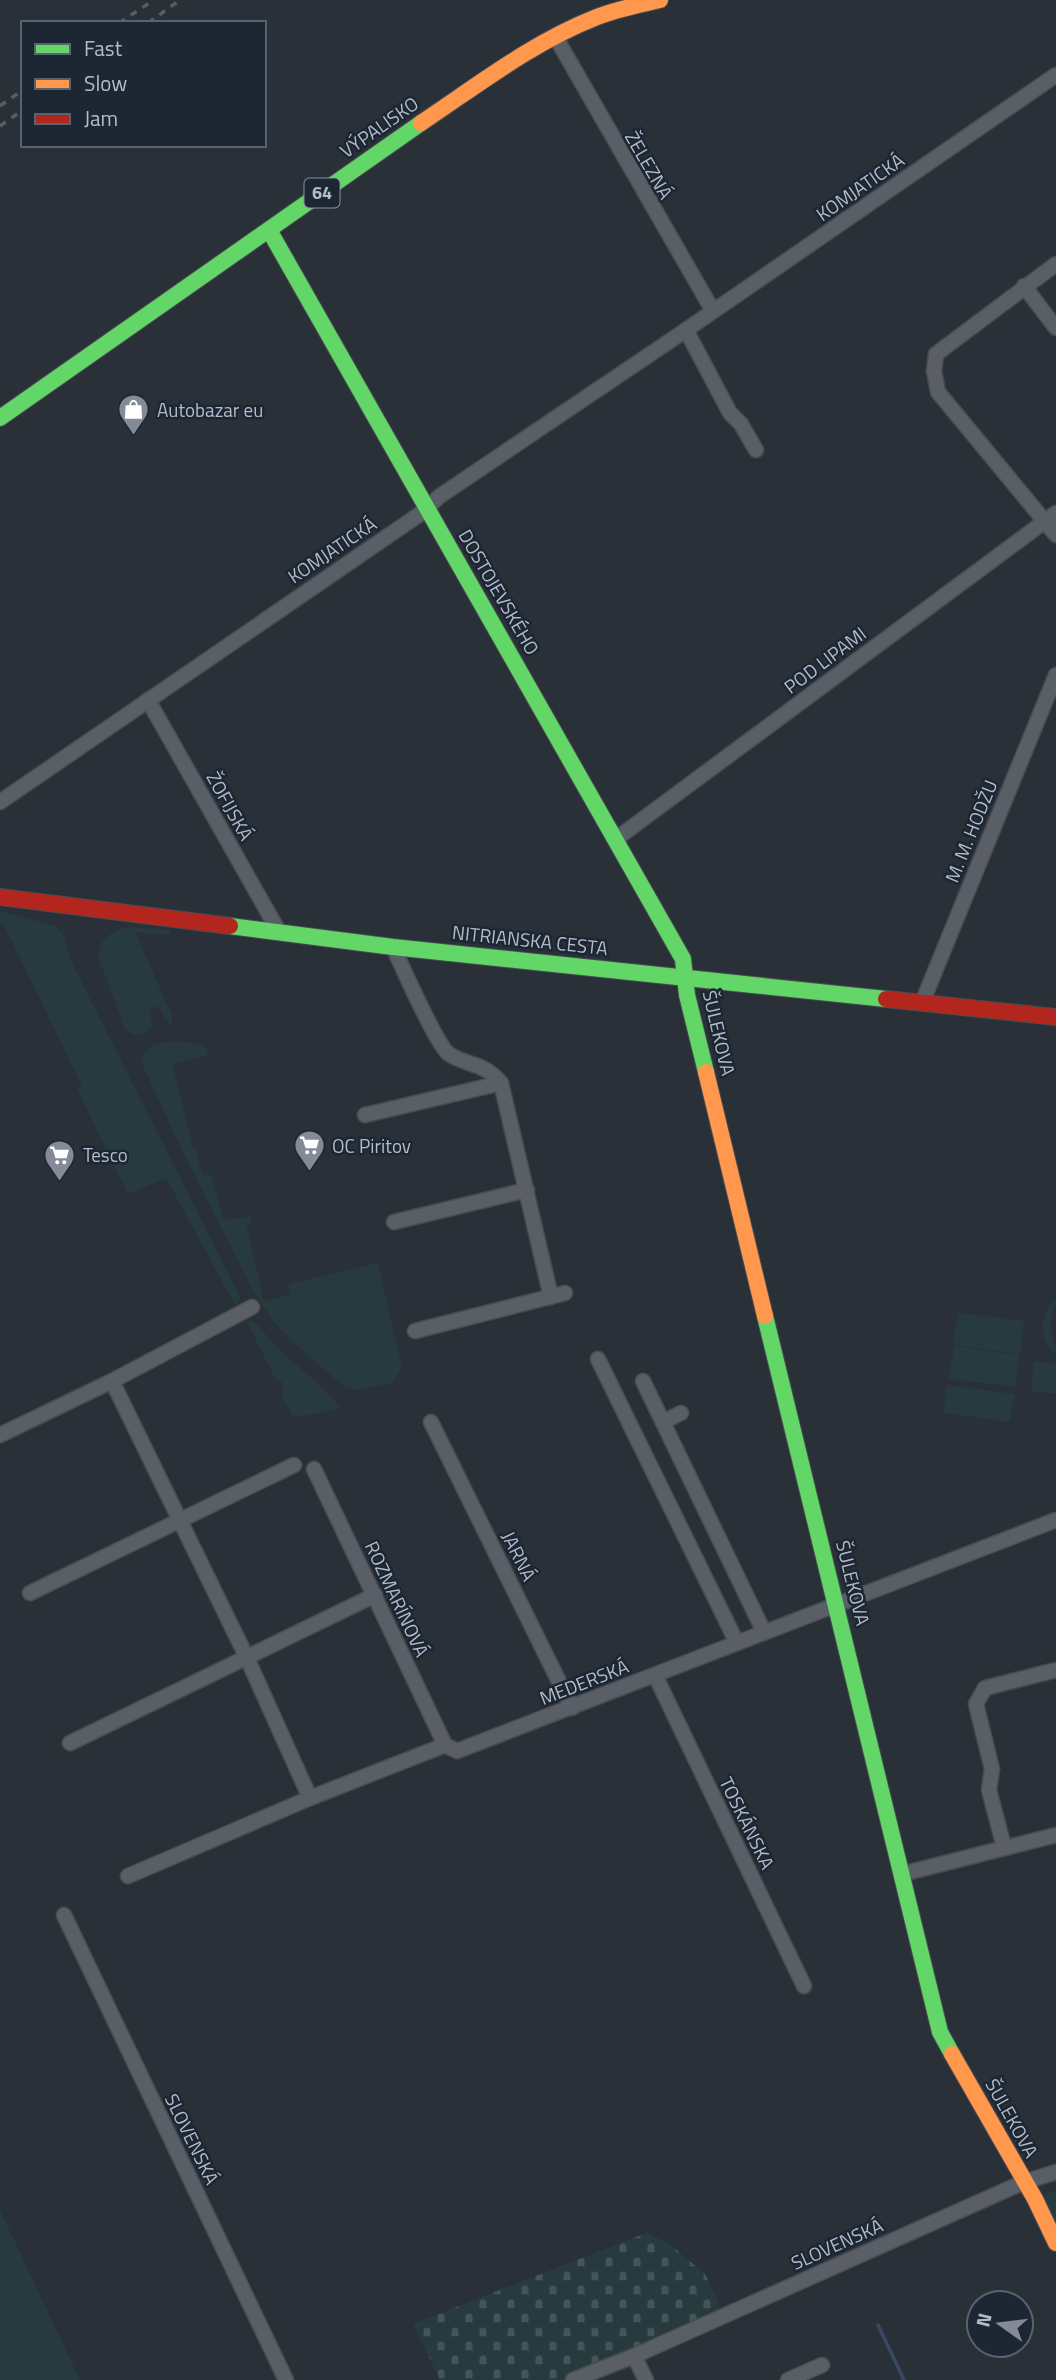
<svg xmlns="http://www.w3.org/2000/svg" width="1056" height="2380" font-family="'Titillium Web',sans-serif">
	<style>
		.green { fill: #273a3e }
		.cemetery { fill: url(#cemetery-stones) }
		.lines { fill: none; stroke-linecap: round; stroke-linejoin: round }
		.stream { stroke: #384963; stroke-width: 3.5 }
		.street-casing { stroke: #484c53; stroke-width: 17 }
		.fast-casing { stroke: #484c53; stroke-width: 18 }
		.slow-casing { stroke: #484c53; stroke-width: 18 }
		.jam-casing { stroke: #484c53; stroke-width: 18 }
		.street { stroke: #5a5e66; stroke-width: 14 }
		.fast { stroke: #63d668; stroke-width: 16 }
		.slow { stroke: #ff974d; stroke-width: 16 }
		.jam { stroke: #b3261e; stroke-width: 16 }
		.rail { stroke: #595d64; stroke-width: 3.5; stroke-dasharray: 7 7; stroke-linecap: butt }
		.labels { text-anchor: middle; stroke-width: 5; stroke-linejoin: round; paint-order: stroke }
		.shield { fill: #1d2633; stroke: #878f9c; stroke-width: 2 }
		.shield-label { font-size: 18px; font-weight: bold; fill: #b4bcc9 }
		.street-label { font-size: 19px; fill: #b4bcc9; stroke: #1d2633 }
		.poi-label { font-size: 19px; fill: #b4bcc9; stroke: #1d2633; text-anchor: start }
	</style>
	<defs>
		<pattern id="cemetery-stones" width="16" height="16" patternUnits="userSpaceOnUse" patternTransform="scale(1.75)"><rect width="16" height="16" fill="#273a3e"/><path d="M2 7V4a2 2 0 0 1 4 0v3zM10 15v-3a2 2 0 0 1 4 0v3z" fill="#445559"/></pattern>
	</defs>
	<rect width="100%" height="100%" fill="#2a3038"/>
	<g class="green">
		<path d="M0,911L55,926L65,937L69,957L240,1297L236,1307L166,1178L128,1194L77,1089L82,1086L4,925L0,926Z"/>
		<path d="M131,927L170,930V935L135,932L173,1018L171,1026L158,1006L149,1011L153,1027C143,1036 132,1038 124,1027C119,1013 114,999 109,985C107,977 103,971 100,964C93,942 112,929 131,927Z"/>
		<path d="M178,1041L200,1045L207,1048L208,1053L204,1056L172,1064L193,1148H196L202,1175L211,1174L222,1216L228,1220L250,1216L252,1222L246,1224L264,1301L290,1295L288,1284L378,1263L402,1368L392,1383L358,1390L344,1387L293,1342L272,1320L254,1292L182,1150L142,1064C141,1043 162,1043 178,1041Z"/>
		<path d="M1056,1298C1056,1308 1051,1316 1051,1326C1051,1336 1056,1343 1056,1354C1038,1338 1039,1315 1056,1298Z"/>
		<path d="M958,1313L1024,1321L1020,1354L953,1345Z"/>
		<path d="M245,1318C259,1321 266,1337 277,1347C299,1369 320,1382 341,1408L294,1418L281,1395L284,1387L281,1381L275,1378Z"/>
		<path d="M954,1346L1019,1355L1015,1387L949,1379Z"/>
		<path d="M1034,1361L1056,1364V1394L1031,1391Z"/>
		<path d="M947,1385L1014,1394L1010,1422L944,1413Z"/>
		<path d="M1056,2190V2233L1044,2200L1045,2194Z"/>
		<path d="M0,2210L80,2380H0Z"/>
	</g>
	<path class="cemetery" d="M646,2233L668,2243L705,2274L723,2311L564,2380H440L413,2324Z"/>
	<g class="lines">
		<path class="stream" d="M878,2325L904,2380"/>
		<defs>
			<g id="street">
				<path d="M555,36L713,311"/>
				<path d="M1056,264L936,354L934,371L938,392L1056,535"/>
				<path d="M1024,286L1056,328"/>
				<path d="M686,330L730,413L741,424L756,450"/>
				<path d="M148,700L279,932"/>
				<path d="M0,802L420,514L440,496L686,330L1056,75"/>
				<path d="M616,839L1056,513"/>
				<path d="M393,947C402,966 437,1046 449,1054C469,1067 482,1061 501,1083L551,1297"/>
				<path d="M922,1003L1056,675"/>
				<path d="M365,1115L501,1083"/>
				<path d="M394,1222L527,1190"/>
				<path d="M415,1331L565,1293"/>
				<path d="M598,1359L737,1643"/>
				<path d="M112,1381L247,1658L310,1798"/>
				<path d="M643,1381L764,1632"/>
				<path d="M431,1422L572,1708"/>
				<path d="M663,1422L681,1413"/>
				<path d="M0,1435L112,1381L252,1307"/>
				<path d="M314,1469L445,1745"/>
				<path d="M30,1593L294,1465"/>
				<path d="M655,1675L804,1986"/>
				<path d="M70,1743L375,1595"/>
				<path d="M1004,1847L989,1790L992,1769L976,1704L985,1688L1056,1670"/>
				<path d="M902,1874L1056,1835"/>
				<path d="M128,1876L310,1798L445,1745L457,1751L1056,1520"/>
				<path d="M64,1915L286,2380"/>
				<path d="M634,2356L646,2380"/>
				<path d="M573,2380L634,2356L1024,2182L1056,2172"/>
				<path d="M788,2380L822,2365"/>
			</g>
			<g id="fast">
				<path d="M269,230L683,959L687,995L706,1072"/>
				<path d="M0,418L421,123"/>
				<path d="M230,926L393,947L886,999"/>
				<path d="M765,1316L940,2032L952,2054"/>
			</g>
			<g id="slow">
				<path d="M421,123C478,85 533,42 597,17C617,9 639,5 660,0"/>
				<path d="M706,1072L765,1316"/>
				<path d="M952,2054L1035,2199L1056,2243"/>
			</g>
			<g id="jam">
				<path d="M0,897L230,926"/>
				<path d="M886,999L1056,1017"/>
			</g>
		</defs>
		<use href="#street" class="street-casing"/>
		<use href="#fast" class="fast-casing"/>
		<use href="#slow" class="slow-casing"/>
		<use href="#jam" class="jam-casing"/>
		<use href="#street" class="street"/>
		<use href="#fast" class="fast"/>
		<use href="#slow" class="slow"/>
		<use href="#jam" class="jam"/>
		<g class="rail">
			<path d="M119,23L154,0"/>
			<path d="M148,23L180,0"/>
			<path d="M0,106L23,90"/>
			<path d="M0,126L23,110"/>
		</g>
	</g>
	<defs>
		<symbol id="shop-pin" viewBox="-11 -11 22 30"><path d="M0 17L-7.5 6A9.5 9.5 0 1 1 7.5 6Z" fill="#848b96" stroke="#1d2633"/><path d="M-5-2.5h2.3a2.7 3.5 0 0 1 5.4 0H5L5.5 6h-11ZM-1.5-2.5h3a1.5 2.3 0 0 0-3 0Z" fill="#fff"/></symbol>
		<symbol id="supermarket-pin" viewBox="-11 -11 22 30"><path d="M0 17L-7.5 6A9.5 9.5 0 1 1 7.5 6Z" fill="#848b96" stroke="#1d2633"/><path d="M-6-5.5h2.5l.6 2H6L4.5 2H-2.5L-4.4-4H-6ZM-1.5 3.2a1.3 1.3 0 1 0 .1 0ZM3 3.2a1.3 1.3 0 1 0 .1 0Z" fill="#fff"/></symbol>
	</defs>
	<g fill-rule="evenodd">
		<use href="#shop-pin" x="116" y="392" width="35" height="47"/>
		<use href="#supermarket-pin" x="292" y="1128" width="35" height="47"/>
		<use href="#supermarket-pin" x="42" y="1138" width="35" height="47"/>
	</g>
	<g class="labels">
		<rect class="shield" x="304.5" y="178.5" width="35" height="29" rx="5"/>
		<g class="shield-label">
			<text x="322" y="199">64</text>
		</g>
		<g class="street-label">
			<text transform="translate(379 127) rotate(-35)" y="7">VÝPALISKO</text>
			<text transform="translate(649 165) rotate(60)" y="7">ŽELEZNÁ</text>
			<text transform="translate(860 187) rotate(-35)" y="7">KOMJATICKÁ</text>
			<text transform="translate(332 550) rotate(-34)" y="7">KOMJATICKÁ</text>
			<text transform="translate(499 592) rotate(60)" y="7">DOSTOJEVSKÉHO</text>
			<text transform="translate(825 660) rotate(-37)" y="7">POD LIPAMI</text>
			<text transform="translate(230 806) rotate(61)" y="7">ŽOFIJSKÁ</text>
			<text transform="translate(971 831) rotate(-68)" y="7">M. M. HODŽU</text>
			<text transform="translate(530 940) rotate(6)" y="7">NITRIANSKA CESTA</text>
			<text transform="translate(719 1033) rotate(77)" y="7">ŠULEKOVA</text>
			<text transform="translate(519 1556) rotate(64)" y="7">JARNÁ</text>
			<text transform="translate(853 1583) rotate(76)" y="7">ŠULEKOVA</text>
			<text transform="translate(397 1599) rotate(65)" y="7">ROZMARÍNOVÁ</text>
			<text transform="translate(584 1682) rotate(-21)" y="7">MEDERSKÁ</text>
			<text transform="translate(747 1823) rotate(64)" y="7">TOSKÁNSKA</text>
			<text transform="translate(1012 2118) rotate(61)" y="7">ŠULEKOVA</text>
			<text transform="translate(192 2139) rotate(64)" y="7">SLOVENSKÁ</text>
			<text transform="translate(837 2244) rotate(-24)" y="7">SLOVENSKÁ</text>
		</g>
		<g class="poi-label">
			<text x="157" y="417">Autobazar eu</text>
			<text x="332" y="1153">OC Piritov</text>
			<text x="83" y="1162">Tesco</text>
		</g>
	</g>
	<rect x="21" y="21" width="245" height="126" fill="#1d2633" stroke="#59626f" stroke-width="2"/>
	<rect x="35" y="44" width="35" height="10" fill="#63d668" stroke="#59626f" stroke-width="2"/>
	<text x="84" y="56" font-size="21" fill="#b4bcc9">Fast</text>
	<rect x="35" y="79" width="35" height="10" fill="#ff974d" stroke="#59626f" stroke-width="2"/>
	<text x="84" y="91" font-size="21" fill="#b4bcc9">Slow</text>
	<rect x="35" y="114" width="35" height="10" fill="#b3261e" stroke="#59626f" stroke-width="2"/>
	<text x="84" y="126" font-size="21" fill="#b4bcc9">Jam</text>
	<g transform="translate(1000 2324) rotate(284)"><circle r="33" fill="#1d2633" stroke="#59626f" stroke-width="2"/>
	<path d="M0-5L12 26L0 18L-12 26Z" fill="#848b96"/>
	<text y="-10" font-size="19" font-weight="bold" text-anchor="middle" fill="#b4bcc9">N</text>
	</g>
</svg>
